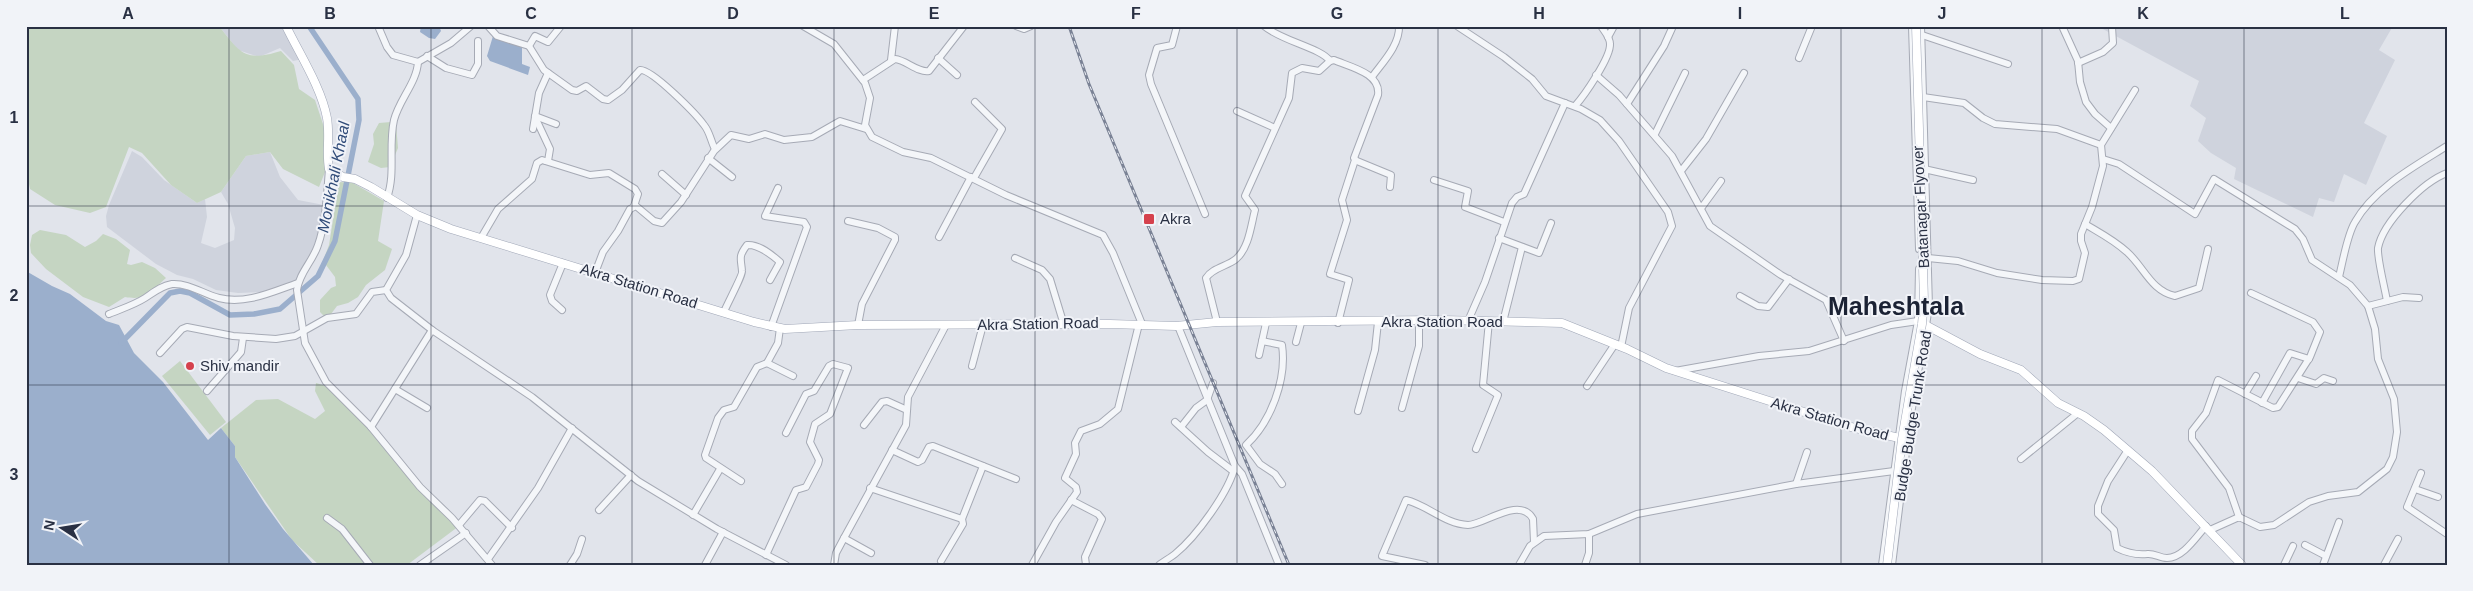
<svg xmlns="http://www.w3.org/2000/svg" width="2473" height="591" font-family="Arial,sans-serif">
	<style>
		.built { fill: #cfd3dd }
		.green { fill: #c5d5c2 }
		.water { fill: #9bafcc }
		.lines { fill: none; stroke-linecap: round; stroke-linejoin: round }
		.canal { stroke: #9bafcc; stroke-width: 5.5 }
		.minor-casing { stroke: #a6aab5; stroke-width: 8 }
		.major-casing { stroke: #a0a7b7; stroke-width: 9 }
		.minor { stroke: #f4f6f9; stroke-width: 6 }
		.major { stroke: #fff; stroke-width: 8 }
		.rail-casing { stroke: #7a8295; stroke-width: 3 }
		.rail { stroke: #f1f3f8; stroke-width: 1; stroke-dasharray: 4; stroke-linecap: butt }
		.major-bridge-casing { stroke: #a0a7b7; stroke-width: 9; stroke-linecap: butt }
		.major-bridge { stroke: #fff; stroke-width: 8 }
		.grid { fill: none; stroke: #293043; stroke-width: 1; stroke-opacity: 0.55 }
		.poi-dot { fill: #d5414d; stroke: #f1f3f8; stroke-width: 2 }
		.labels { text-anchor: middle; stroke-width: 4; stroke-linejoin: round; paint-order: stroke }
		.street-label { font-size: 15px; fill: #293043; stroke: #f1f3f8 }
		.poi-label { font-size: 15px; fill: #293043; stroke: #f1f3f8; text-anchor: start }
		.water-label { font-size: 16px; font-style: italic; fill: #314c79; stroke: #f1f3f8 }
		.town-label { font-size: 25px; font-weight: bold; fill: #1b2234; stroke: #f1f3f8 }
		.neatline { fill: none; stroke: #293043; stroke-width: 2 }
		.grid-label { font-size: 16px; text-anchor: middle; font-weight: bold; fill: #293043 }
	</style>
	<rect width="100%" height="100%" fill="#e1e4eb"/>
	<g class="built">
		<path d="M219,26H289L303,59L293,61L280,48L259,57L238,50Z"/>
		<path d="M2102,26H2393L2379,50L2395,60L2364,123L2387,136L2366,185L2344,174L2334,202L2319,198L2313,217L2234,179L2236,168L2211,153L2198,141L2206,118L2190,106L2199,81L2101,28Z"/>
		<path d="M132,151L142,157L164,180L197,203L205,199L207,217L201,243L215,248L234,240L235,228L228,204L221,192L246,156L270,152L280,177L298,200L324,205L323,227L308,271L291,283L263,292L238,293L216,290L193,279L177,275L156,264L107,227L106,216L109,205Z"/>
	</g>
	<g class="green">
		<path d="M26,26H219C241,54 245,62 281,51L294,65L299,89L315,100L326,133L325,172L319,187L283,169L270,152L246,156L221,192L197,203L171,185L142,153L129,147L106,207L90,213L55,205L30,189L26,169Z"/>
		<path d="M391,122L396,124L398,148L390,167L381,168L368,162L374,144L373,134L379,123Z"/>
		<path d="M339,182L353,183L384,201L378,241L392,249L385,270L366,285L358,297L348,303L337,306L331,314L325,317L320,312V300L331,288L336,286L335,277L323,261L329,245Z"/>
		<path d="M40,230L66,235L85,247L96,241L103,234L116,239L130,250L127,264L131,265L142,262L155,268L166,278C151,291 148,301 125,297L109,307L83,297L46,269L31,253L30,245L32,235Z"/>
		<path d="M180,361L226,422L210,435L162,376Z"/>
		<path d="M316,383C354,391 388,446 412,475C427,492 444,509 459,526L407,565H319L292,540L235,457V446L221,428L256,400L278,399L315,419L325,411L315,391Z"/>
	</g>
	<g class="water">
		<path d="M421,26H439L441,31L435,39L429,38L420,32Z"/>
		<path d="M493,36L522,45V64L530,67L528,75L490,61L487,56Z"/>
		<path d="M26,271L52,286L70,294L106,321L119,325L134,353L163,382L208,440L221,428L235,446V457L265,504L283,529L314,565H26Z"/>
	</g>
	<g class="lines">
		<path class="canal" d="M121,343L170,293L180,291L190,293L230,315L254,314L280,309L318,276L335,241L359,120L358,99L309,26"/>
		<defs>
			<g id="minor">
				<path d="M378,26L387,47L393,55L418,62C417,82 399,100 394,120C388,146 396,173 387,198"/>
				<path d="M488,26L497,36L529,46"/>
				<path d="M561,26L548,42L535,36L529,46L544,70L572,90L577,91L586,86L603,99L608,100L622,90L640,70C652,69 696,114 704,125C710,132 711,142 715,149"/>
				<path d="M803,26L834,44L865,83L870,98L865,125L872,137L903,152L931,158L1006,195L1103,235L1113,253L1142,324"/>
				<path d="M1016,26L1024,29L1031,26"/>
				<path d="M1177,26L1172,45L1157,48L1149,75L1151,84L1205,214"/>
				<path d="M1264,26C1282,41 1321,48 1330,61"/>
				<path d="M1457,26L1504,57L1532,79L1546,96L1581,109L1600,120L1619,141L1668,212L1672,226L1629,308L1621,347"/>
				<path d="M1912,26L1919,249"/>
				<path d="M2062,26L2078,61L2080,82L2086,102L2095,114L2111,128"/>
				<path d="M1922,35L2008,64"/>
				<path d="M1608,37L1614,26"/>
				<path d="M427,56L446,68L472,75L478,64V41"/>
				<path d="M938,58L957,75"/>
				<path d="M1799,58L1812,26"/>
				<path d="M891,60L895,26"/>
				<path d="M418,62L451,43L471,26"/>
				<path d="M2078,63L2103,52L2113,43L2112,27"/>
				<path d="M1596,75L1619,95L1672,156L1710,226L1781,275L1826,300L1844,341"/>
				<path d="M1372,77C1382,63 1400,45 1399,26"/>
				<path d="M863,80L895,59C906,60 918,73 929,71L964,26"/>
				<path d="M1923,97L1964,103L1983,118L1995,124L2057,129L2101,145"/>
				<path d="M1627,104L1664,46L1673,26"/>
				<path d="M1575,106C1584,96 1611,57 1610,44C1610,37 1604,31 1601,26"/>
				<path d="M1237,111L1275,128"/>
				<path d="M535,116L556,124"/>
				<path d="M535,117L550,149L548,161H546"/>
				<path d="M533,129L539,93L548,73"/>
				<path d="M1655,134L1685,73"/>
				<path d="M708,158L732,177"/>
				<path d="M2103,159L2119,164L2195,214L2214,179L2295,229L2303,239L2312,260L2350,285L2368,306L2375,329L2378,359L2394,399L2397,432L2393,457L2387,469L2358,492L2328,496L2309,502L2274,525L2260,527L2239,517L2210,530"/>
				<path d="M329,169C327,193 326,223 318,245C313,261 299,273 297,290L305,343L326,382L371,427L420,487L452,518L492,565"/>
				<path d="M1924,169L1973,180"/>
				<path d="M1681,171L1706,139L1744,73"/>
				<path d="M662,174L686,195"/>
				<path d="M974,178L1002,129L975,102"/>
				<path d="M1434,180L1468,191L1465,207L1504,222"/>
				<path d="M1702,207L1721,181"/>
				<path d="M417,215L406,255L386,290L391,298L432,330L532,397L638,481L717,529L786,565"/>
				<path d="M848,221L878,228L895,237V240L862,304L858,325"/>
				<path d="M2085,224C2100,233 2114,240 2127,252C2144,267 2151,291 2175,296L2199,288L2208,249"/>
				<path d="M939,237L971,177"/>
				<path d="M481,238L498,209L532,179L537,163L542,160L590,175L609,173L635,189L638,194L634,206"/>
				<path d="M1499,238L1539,253L1551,223"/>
				<path d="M1015,258L1042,270L1050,279L1064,325"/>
				<path d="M1928,258L1958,261L1997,273L2042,280L2073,281L2079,279L2085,253L2081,241V234L2092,207L2103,166L2101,145L2135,90"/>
				<path d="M595,273L603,252L618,231L630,209L636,206L654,221L662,223L681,202L714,151L731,135L749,139L765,134L784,140L812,137L840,121L866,129"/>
				<path d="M2339,277C2343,261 2347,235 2355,222C2374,188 2415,166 2447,146"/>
				<path d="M1740,296L1758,306L1768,307L1789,279"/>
				<path d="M2387,301C2385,289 2377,258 2378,248C2383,222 2423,182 2447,173"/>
				<path d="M2368,306L2403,297L2419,298"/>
				<path d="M562,310L552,301L550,295L563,263"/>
				<path d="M724,312C727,304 743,275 742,271C741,258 738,257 747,245C759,244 772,255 780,262L770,280"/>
				<path d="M109,314C121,309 134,305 145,298C154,292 161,286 172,284C189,283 203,294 219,298C246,305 274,291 298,283"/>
				<path d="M1468,321L1485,282L1512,203L1517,197L1524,194L1565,103"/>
				<path d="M1217,322L1206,278C1212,268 1228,266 1236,259C1249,248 1251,225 1255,210L1245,196L1289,98L1292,73L1302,68L1319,71L1330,61L1334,60C1350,67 1381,73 1378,95L1354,158L1357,161L1391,175L1390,187"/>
				<path d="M1503,322L1522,247"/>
				<path d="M1338,323L1349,280L1330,274L1347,220L1342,200L1355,160"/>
				<path d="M771,327L807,227L804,222L765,216L778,188"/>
				<path d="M1262,341L1282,345C1287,379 1271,422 1246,445L1260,464L1275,474L1282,484"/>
				<path d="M1296,342L1301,323"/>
				<path d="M160,353L182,329L187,327L233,336L276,339L295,336L327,318L356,314L372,292L386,290"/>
				<path d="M1259,355L1266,323"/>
				<path d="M767,363L793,376"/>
				<path d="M972,366L983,325"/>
				<path d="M1675,371L1759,356L1809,351L1891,325L1918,321"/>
				<path d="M2298,378L2316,384L2324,378L2333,381"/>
				<path d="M1587,386L1615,344"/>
				<path d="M395,389L427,408"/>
				<path d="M207,391L241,352L243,338"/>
				<path d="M2245,394L2256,376"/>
				<path d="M2262,403L2290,353L2309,359"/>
				<path d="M1402,408L1419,346V321"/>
				<path d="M1358,411L1375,350L1378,322"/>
				<path d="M1175,422L1208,452L1233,471"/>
				<path d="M864,425L882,402L887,401L907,410"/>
				<path d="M371,427L432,330"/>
				<path d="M1181,427L1196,408L1207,400L1213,383"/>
				<path d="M1476,449L1498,395L1483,385L1489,321"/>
				<path d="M892,450L918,462L922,460L929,447L933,446L1016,479"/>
				<path d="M2128,450L2108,481L2098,506V514L2114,530L2117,548C2127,553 2136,555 2147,554C2154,553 2160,558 2167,558C2183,558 2196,537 2206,526"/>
				<path d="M2021,459L2078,413"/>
				<path d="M1235,466L1242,474L1279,565"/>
				<path d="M2421,473L2407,507L2447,534"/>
				<path d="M741,481L706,458L705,455L718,418L724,410L734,407L757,367L767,363L778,343L780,328"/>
				<path d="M1796,484L1807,452"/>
				<path d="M870,488L962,519L963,524L941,561"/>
				<path d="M2415,489L2438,497"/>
				<path d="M1071,500L1098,514L1102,519L1085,557L1086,565"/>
				<path d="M599,510L631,475"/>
				<path d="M693,515L720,469"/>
				<path d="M2239,517L2229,488L2192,439V431L2206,413L2218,380L2273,408L2278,407L2310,357L2320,332L2313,322L2251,293"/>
				<path d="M327,518L342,529L370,565"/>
				<path d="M962,519L983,466"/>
				<path d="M459,525L480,500L485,501L512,528"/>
				<path d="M844,538L871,553"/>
				<path d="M2305,545L2326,556"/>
				<path d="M766,555L796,490L806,487L818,464L819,460L810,442L815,424L830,414L848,368L833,364L829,366L814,391L806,394L786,433"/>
				<path d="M488,559L538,488L572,428"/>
				<path d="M420,565L466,533"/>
				<path d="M570,565L577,554L582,539"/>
				<path d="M705,565L723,532"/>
				<path d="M834,565L836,553L844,538L906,425L908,397L946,325"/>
				<path d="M1032,565L1056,522L1077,492L1076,487L1065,478L1076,454L1075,443L1081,431L1100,424L1118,409L1139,324"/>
				<path d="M1159,565C1164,561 1170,558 1175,554C1196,537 1229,492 1235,466L1178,326"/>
				<path d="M1425,565L1382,556L1406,500C1427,505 1445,524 1468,525C1484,525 1520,495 1533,519L1534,542"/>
				<path d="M1519,565L1530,546L1544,536L1589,534L1637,514L1796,484L1894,471"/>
				<path d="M1585,565L1589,553V534"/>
				<path d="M1882,565L1905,391L1918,321L1919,269"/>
				<path d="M1892,565L1910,420L1929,307L1921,26"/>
				<path d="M2284,565L2293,546"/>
				<path d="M2323,565L2339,522"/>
				<path d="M2384,565L2398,539"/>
			</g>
			<g id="major">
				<path d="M286,26C300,55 321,87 327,118C330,135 326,152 329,169L343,177L355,179L371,187L417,215L451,229L754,322L785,329L858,325L1110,324L1176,326L1217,322L1441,320L1562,323L1627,349L1666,368L1851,427L1908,440"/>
				<path d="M1918,321L1980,354L2021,370L2058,403L2084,416L2104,430L2152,471L2242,565"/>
			</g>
		</defs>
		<use href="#minor" class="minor-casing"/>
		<use href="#major" class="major-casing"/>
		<use href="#minor" class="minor"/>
		<use href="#major" class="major"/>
		<defs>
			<path id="rail" d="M1069,26L1089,84L1289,565"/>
		</defs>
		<use href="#rail" class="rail-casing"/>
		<use href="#rail" class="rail"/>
		<defs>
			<path id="major-bridge" d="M1887,565L1902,439L1922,324L1924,301L1916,26"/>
		</defs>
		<use href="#major-bridge" class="major-bridge-casing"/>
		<use href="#major-bridge" class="major-bridge"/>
	</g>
	<path class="grid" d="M229,26V565M431,26V565M632,26V565M834,26V565M1035,26V565M1237,26V565M1438,26V565M1640,26V565M1841,26V565M2042,26V565M2244,26V565M26,206H2447M26,385H2447"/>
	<g class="poi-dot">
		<rect x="1143" y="213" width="12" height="12" rx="2.5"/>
		<circle cx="190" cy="366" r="5"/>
	</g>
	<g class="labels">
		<g class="street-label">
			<text transform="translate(1921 207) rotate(-93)" y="5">Batanagar Flyover</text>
			<text transform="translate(639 286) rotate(17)" y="5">Akra Station Road</text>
			<text x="1442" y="327">Akra Station Road</text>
			<text transform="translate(1038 324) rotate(-1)" y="5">Akra Station Road</text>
			<text transform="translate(1913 416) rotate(-81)" y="5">Budge Budge Trunk Road</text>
			<text transform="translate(1830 419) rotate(16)" y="5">Akra Station Road</text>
		</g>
		<g class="poi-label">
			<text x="1160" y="224">Akra</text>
			<text x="200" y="371">Shiv mandir</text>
		</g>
		<g class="water-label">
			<text transform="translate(333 177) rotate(-79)" y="6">Monikhali Khaal</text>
		</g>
		<g class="town-label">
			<text x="1896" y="315">Maheshtala</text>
		</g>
	</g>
	<rect width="2473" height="591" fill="none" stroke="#f1f3f8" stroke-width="55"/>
	<g transform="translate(62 528) rotate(282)" stroke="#f1f3f8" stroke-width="4" paint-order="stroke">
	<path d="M0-4L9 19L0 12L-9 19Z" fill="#293043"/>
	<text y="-8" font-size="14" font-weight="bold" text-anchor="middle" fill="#293043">N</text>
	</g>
	<rect x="28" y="28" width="2418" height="536" class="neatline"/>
	<g class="grid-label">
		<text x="128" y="19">A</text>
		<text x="330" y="19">B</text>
		<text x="531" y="19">C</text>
		<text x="733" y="19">D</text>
		<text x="934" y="19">E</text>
		<text x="1136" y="19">F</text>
		<text x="1337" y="19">G</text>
		<text x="1539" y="19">H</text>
		<text x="1740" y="19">I</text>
		<text x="1942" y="19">J</text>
		<text x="2143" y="19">K</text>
		<text x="2345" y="19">L</text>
		<text x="14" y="123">1</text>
		<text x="14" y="301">2</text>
		<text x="14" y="480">3</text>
	</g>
</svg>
